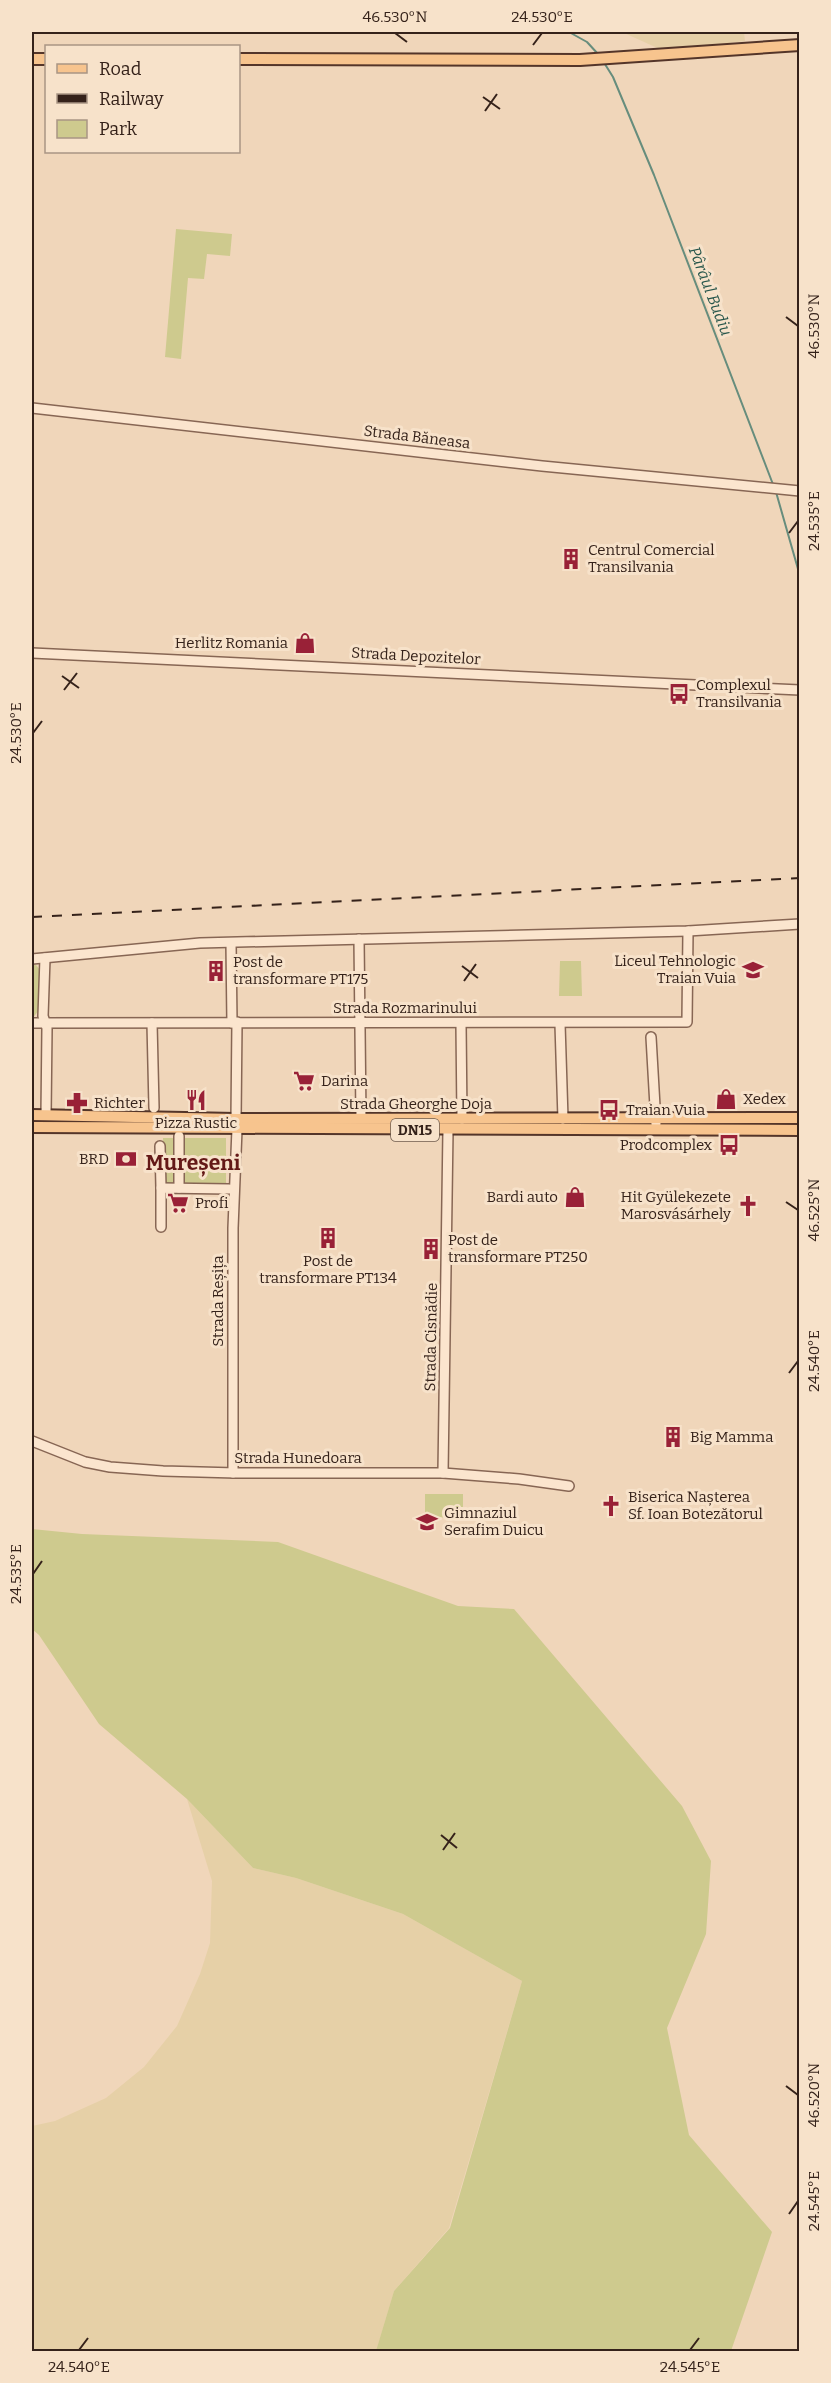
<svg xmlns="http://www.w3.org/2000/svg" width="831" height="2383" font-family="Bitter,serif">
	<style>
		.farmland { fill: #e6d0a7 }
		.green { fill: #ceca8e }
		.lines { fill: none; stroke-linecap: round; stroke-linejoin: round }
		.stream { stroke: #678d7d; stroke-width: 2 }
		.minor-casing { stroke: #876654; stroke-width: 12 }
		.major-casing { stroke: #543529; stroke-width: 14 }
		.minor { stroke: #fbe5ce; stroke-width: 9 }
		.major { stroke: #f7c48e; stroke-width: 10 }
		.rail { stroke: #35221a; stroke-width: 2; stroke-dasharray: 10 10; stroke-linecap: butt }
		.ticks { fill: none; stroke: #35221a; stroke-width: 2 }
		.labels { text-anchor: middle; stroke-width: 6; stroke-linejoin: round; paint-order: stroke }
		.shield { fill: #f7e2ca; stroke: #6f5c4f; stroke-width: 1.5 }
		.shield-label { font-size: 14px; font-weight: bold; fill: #35221a }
		.street-label { font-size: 15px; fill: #35221a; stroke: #f7e2ca }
		.poi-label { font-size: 15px; fill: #35221a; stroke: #f7e2ca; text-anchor: start }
		.water-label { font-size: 16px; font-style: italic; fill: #28564b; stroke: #f7e2ca }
		.district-label { font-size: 21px; font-weight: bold; fill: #641917; stroke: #f7e2ca }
		.neatline { fill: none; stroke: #35221a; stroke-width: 2 }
		.ticks-label { font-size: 15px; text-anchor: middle; fill: #35221a }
	</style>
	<rect width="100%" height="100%" fill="#f0d6ba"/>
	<g class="farmland">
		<path d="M622,32H744L745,41L664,51Z"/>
		<path d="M187,1799L253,1868L296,1878L403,1914L522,1981L449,2228L394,2291L376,2352H32V2126L55,2121L106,2098L144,2067L177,2026L200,1974L210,1943L212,1881Z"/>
	</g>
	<g class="green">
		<path d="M176,229L232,234L230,256L207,254L204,279L188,278L181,359L165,357Z"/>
		<path d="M560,961H581L582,996H559Z"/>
		<path d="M32,965H36L40,970L39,1010L32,1019Z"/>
		<path d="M163,1138H226V1186H164Z"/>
		<path d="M425,1494H463V1518L425,1517Z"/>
		<path d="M32,1529L82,1534L278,1542L458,1606L514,1609L682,1806L711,1861L706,1934L667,2028L689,2135L772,2232L731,2351H376L394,2291L450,2228L522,1981L403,1914L296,1878L253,1868L187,1799L99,1724L39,1635L32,1629Z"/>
	</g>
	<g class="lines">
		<g class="stream">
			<path d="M569,32L587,42L598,54"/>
			<path d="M603,61L613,77L654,175L774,487"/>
			<path d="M776,492L800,576"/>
		</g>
		<defs>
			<g id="minor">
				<path d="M32,408L542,466L800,491"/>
				<path d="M32,653L800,690"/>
				<path d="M359,939L361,1118"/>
				<path d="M231,943L232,1023"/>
				<path d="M45,958L43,1016L47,1028L46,1115"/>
				<path d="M32,959L200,943L688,931L800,924"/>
				<path d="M32,1023L687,1022L688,931"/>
				<path d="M152,1023L154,1108"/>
				<path d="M461,1024L462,1119"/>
				<path d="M560,1024L563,1119"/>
				<path d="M651,1037L656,1124"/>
				<path d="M236,1119L237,1022"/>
				<path d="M160,1146L161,1188"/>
				<path d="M179,1188V1136"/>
				<path d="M161,1227V1188L229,1189"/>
				<path d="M32,1441L85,1462L110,1467L163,1471L236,1473H443L519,1479L569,1486"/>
				<path d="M233,1473V1228L237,1129"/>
				<path d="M443,1473L448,1130"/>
			</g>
			<g id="major">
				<path d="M32,59H46"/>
				<path d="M238,59L580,60L800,45"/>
				<path d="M32,1115L236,1119L800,1118"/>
				<path d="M32,1127L800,1130"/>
			</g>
		</defs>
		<use href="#minor" class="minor-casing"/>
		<use href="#major" class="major-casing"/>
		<use href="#minor" class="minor"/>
		<use href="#major" class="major"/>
		<path class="rail" d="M32,917L800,878"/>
	</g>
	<path class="ticks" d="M395,33L407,42M533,45L542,33M483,97L500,109M485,111L497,94M786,317L798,326M789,533L798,521M62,676L79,688M64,690L77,673M33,733L42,721M462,966L478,978M464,981L476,964M786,1202L798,1210M789,1373L798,1361M33,1574L42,1561M441,1835L457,1848M443,1850L455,1833M786,2086L798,2095M789,2214L798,2201M79,2350L88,2338M690,2350L699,2338"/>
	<defs>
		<symbol id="building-bare" viewBox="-9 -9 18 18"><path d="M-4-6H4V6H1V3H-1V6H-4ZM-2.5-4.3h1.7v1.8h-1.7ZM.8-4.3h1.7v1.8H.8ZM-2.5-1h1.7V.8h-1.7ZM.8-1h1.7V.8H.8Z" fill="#992137" stroke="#f7e2ca" stroke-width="2.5" paint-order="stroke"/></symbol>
		<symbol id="shop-bare" viewBox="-9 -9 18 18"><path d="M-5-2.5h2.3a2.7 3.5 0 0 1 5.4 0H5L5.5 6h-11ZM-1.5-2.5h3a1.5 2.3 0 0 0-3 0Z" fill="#992137" stroke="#f7e2ca" stroke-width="2.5" paint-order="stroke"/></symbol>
		<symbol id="bus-bare" viewBox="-9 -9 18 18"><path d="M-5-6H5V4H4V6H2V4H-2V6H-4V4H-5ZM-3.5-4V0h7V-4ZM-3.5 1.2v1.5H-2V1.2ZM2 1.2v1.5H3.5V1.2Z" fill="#992137" stroke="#f7e2ca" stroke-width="2.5" paint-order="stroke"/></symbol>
		<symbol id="school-bare" viewBox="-9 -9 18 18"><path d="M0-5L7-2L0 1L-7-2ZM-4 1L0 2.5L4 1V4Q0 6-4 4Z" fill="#992137" stroke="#f7e2ca" stroke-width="2.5" paint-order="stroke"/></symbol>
		<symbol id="supermarket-bare" viewBox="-9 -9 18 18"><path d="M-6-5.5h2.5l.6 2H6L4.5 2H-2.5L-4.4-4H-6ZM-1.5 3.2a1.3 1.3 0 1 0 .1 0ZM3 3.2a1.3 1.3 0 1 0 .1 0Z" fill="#992137" stroke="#f7e2ca" stroke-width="2.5" paint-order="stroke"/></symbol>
		<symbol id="restaurant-bare" viewBox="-9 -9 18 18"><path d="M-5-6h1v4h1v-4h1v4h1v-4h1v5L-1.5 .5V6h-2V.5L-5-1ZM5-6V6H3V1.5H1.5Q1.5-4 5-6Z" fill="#992137" stroke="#f7e2ca" stroke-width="2.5" paint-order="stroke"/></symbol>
		<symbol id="pharmacy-bare" viewBox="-9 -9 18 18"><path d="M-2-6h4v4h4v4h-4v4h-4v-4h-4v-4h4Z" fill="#992137" stroke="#f7e2ca" stroke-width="2.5" paint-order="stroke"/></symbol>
		<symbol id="bank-bare" viewBox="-9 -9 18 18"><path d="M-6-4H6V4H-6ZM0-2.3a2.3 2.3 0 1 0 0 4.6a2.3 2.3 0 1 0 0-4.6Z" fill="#992137" stroke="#f7e2ca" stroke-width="2.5" paint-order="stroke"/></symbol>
		<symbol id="church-bare" viewBox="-9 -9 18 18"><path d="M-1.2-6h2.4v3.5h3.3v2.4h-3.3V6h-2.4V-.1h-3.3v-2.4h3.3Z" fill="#992137" stroke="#f7e2ca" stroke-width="2.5" paint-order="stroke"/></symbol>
	</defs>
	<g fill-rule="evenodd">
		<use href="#building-bare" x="556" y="544" width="30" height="30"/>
		<use href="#shop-bare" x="290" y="628" width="30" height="30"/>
		<use href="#bus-bare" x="664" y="679" width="30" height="30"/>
		<use href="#school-bare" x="738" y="955" width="30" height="30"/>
		<use href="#building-bare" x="201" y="956" width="30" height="30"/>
		<use href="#supermarket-bare" x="289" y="1066" width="30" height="30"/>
		<use href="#shop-bare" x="711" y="1084" width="30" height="30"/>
		<use href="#restaurant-bare" x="181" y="1085" width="30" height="30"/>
		<use href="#pharmacy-bare" x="62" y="1088" width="30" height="30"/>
		<use href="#bus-bare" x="594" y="1095" width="30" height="30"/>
		<use href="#bus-bare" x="714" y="1130" width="30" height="30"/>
		<use href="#bank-bare" x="111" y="1144" width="30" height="30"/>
		<use href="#shop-bare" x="560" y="1182" width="30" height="30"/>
		<use href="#supermarket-bare" x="163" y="1188" width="30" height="30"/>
		<use href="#church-bare" x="733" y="1191" width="30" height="30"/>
		<use href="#building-bare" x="313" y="1223" width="30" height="30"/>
		<use href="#building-bare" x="416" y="1234" width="30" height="30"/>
		<use href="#building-bare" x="658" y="1422" width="30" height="30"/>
		<use href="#church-bare" x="596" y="1491" width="30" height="30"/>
		<use href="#school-bare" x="412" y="1507" width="30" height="30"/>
	</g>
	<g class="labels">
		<rect class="shield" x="391" y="1119" width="48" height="22" rx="4.5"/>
		<g class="shield-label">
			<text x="415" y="1135">DN15</text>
		</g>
		<g class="street-label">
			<text transform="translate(417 437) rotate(7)" y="5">Strada Băneasa</text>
			<text transform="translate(416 656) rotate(3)" y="5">Strada Depozitelor</text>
			<text x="405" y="1013">Strada Rozmarinului</text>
			<text x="416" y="1109">Strada Gheorghe Doja</text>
			<text transform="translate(218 1301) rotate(-90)" y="5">Strada Reșița</text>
			<text transform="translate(431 1337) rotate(-89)" y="5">Strada Cisnădie</text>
			<text x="298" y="1463">Strada Hunedoara</text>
		</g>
		<g class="poi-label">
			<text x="588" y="555">Centrul Comercial<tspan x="588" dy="17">Transilvania</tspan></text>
			<text x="288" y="648" text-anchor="end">Herlitz Romania</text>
			<text x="696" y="690">Complexul<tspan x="696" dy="17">Transilvania</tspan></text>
			<text x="736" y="966" text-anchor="end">Liceul Tehnologic<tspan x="736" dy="17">Traian Vuia</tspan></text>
			<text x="233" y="967">Post de<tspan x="233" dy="17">transformare PT175</tspan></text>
			<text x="321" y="1086">Darina</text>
			<text x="743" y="1104">Xedex</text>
			<text x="94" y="1108">Richter</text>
			<text x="626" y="1115">Traian Vuia</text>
			<text x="196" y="1128" text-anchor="middle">Pizza Rustic</text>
			<text x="712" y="1150" text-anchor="end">Prodcomplex</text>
			<text x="109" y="1164" text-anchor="end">BRD</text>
			<text x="558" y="1202" text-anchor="end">Bardi auto</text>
			<text x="731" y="1202" text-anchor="end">Hit Gyülekezete<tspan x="731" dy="17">Marosvásárhely</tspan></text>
			<text x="195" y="1208">Profi</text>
			<text x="448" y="1245">Post de<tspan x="448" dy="17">transformare PT250</tspan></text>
			<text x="328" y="1266" text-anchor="middle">Post de<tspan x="328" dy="17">transformare PT134</tspan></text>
			<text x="690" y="1442">Big Mamma</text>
			<text x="628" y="1502">Biserica Nașterea<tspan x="628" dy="17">Sf. Ioan Botezătorul</tspan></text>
			<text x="444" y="1518">Gimnaziul<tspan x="444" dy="17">Serafim Duicu</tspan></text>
		</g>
		<g class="water-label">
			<text transform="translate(711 291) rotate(69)" y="6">Pârâul Budiu</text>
		</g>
		<g class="district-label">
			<text x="193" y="1170">Mureșeni</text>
		</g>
	</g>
	<rect width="831" height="2383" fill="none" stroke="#f7e2ca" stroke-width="66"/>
	<rect x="45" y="45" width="195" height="108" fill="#f7e2ca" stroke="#a99584" stroke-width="1.5"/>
	<rect x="57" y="64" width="30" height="9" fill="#f7c48e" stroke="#a99584" stroke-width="1.5"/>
	<text x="99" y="75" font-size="18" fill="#35221a">Road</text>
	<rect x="57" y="94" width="30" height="9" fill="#35221a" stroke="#a99584" stroke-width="1.5"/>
	<text x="99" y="105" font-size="18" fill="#35221a">Railway</text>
	<rect x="57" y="120" width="30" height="18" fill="#ceca8e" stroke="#a99584" stroke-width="1.5"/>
	<text x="99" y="135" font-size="18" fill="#35221a">Park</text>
	<rect x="33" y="33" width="765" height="2317" class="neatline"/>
	<g class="ticks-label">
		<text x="395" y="22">46.530°N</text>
		<text x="542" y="22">24.530°E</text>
		<text transform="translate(814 326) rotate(-90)" y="5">46.530°N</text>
		<text transform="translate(814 521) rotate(-90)" y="5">24.535°E</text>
		<text transform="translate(16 733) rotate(-90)" y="5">24.530°E</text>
		<text transform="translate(814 1210) rotate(-90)" y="5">46.525°N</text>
		<text transform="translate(814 1361) rotate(-90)" y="5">24.540°E</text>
		<text transform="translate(16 1574) rotate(-90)" y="5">24.535°E</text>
		<text transform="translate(814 2095) rotate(-90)" y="5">46.520°N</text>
		<text transform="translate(814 2201) rotate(-90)" y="5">24.545°E</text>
		<text x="79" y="2372">24.540°E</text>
		<text x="690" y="2372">24.545°E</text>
	</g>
</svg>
